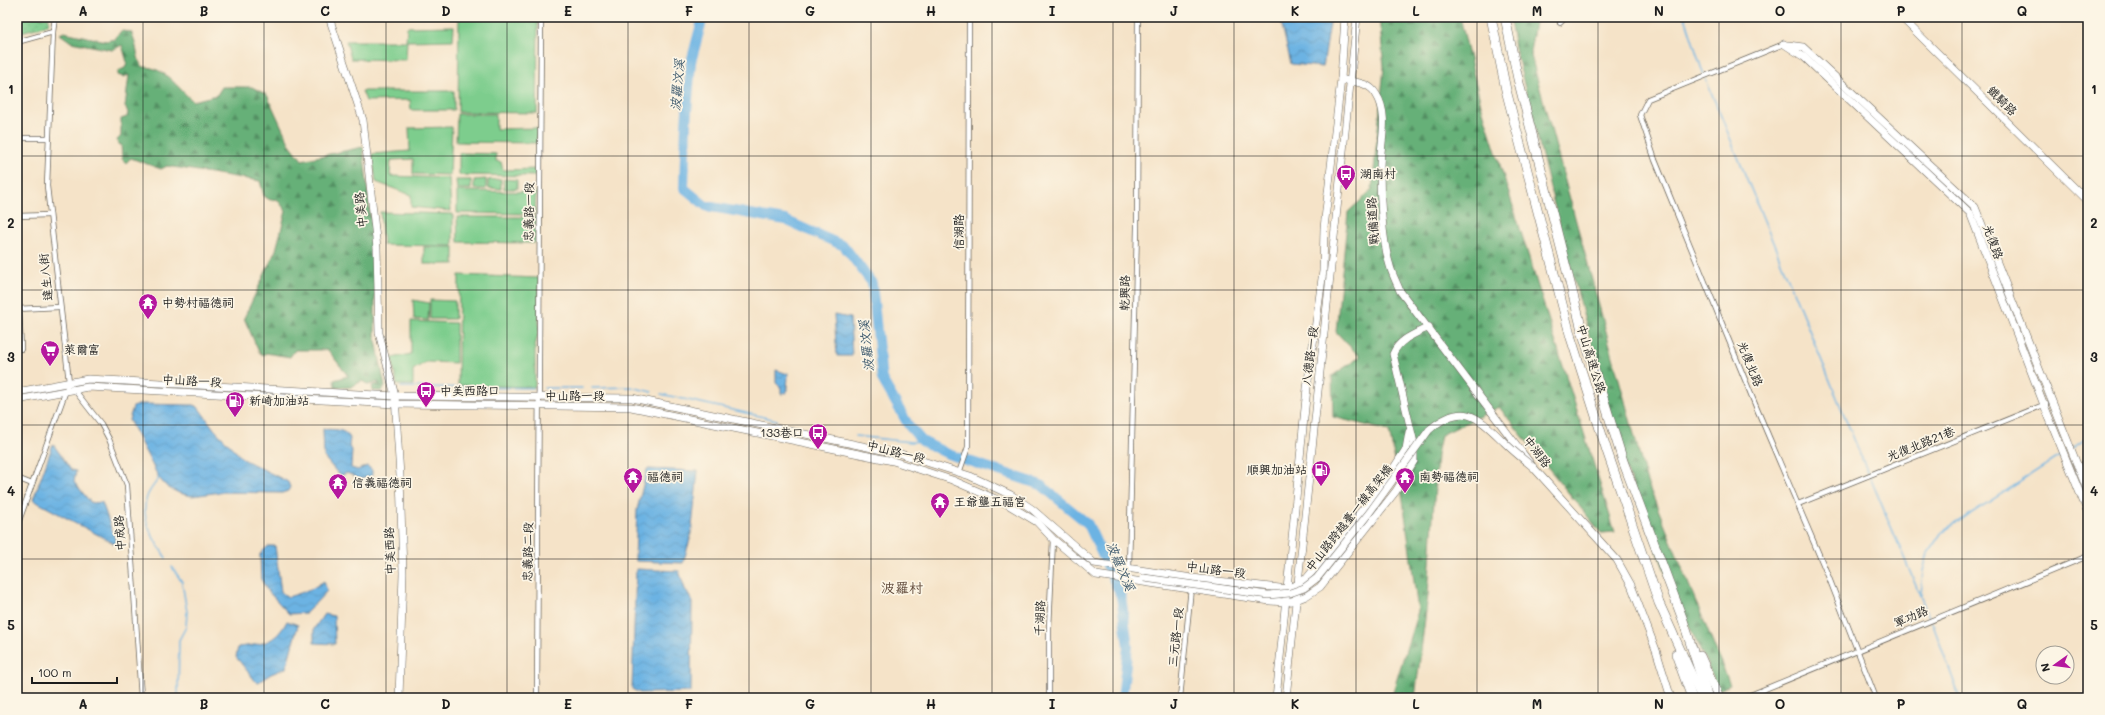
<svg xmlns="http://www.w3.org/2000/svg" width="2105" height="715" font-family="Mali,'LXGW WenKai TC',sans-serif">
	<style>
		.grass { fill: url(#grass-dots); stroke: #4c7454 }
		.forest { fill: url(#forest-firs); stroke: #41664a }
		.garden { fill: #7dcd8d; stroke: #4c7454 }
		.water { fill: url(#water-waves); stroke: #446880 }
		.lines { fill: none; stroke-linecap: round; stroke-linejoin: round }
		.stream { stroke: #6cb3e3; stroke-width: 1.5 }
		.river { stroke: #6cb3e3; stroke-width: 10 }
		.street-casing { stroke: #686258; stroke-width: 6 }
		.secondary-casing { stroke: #686258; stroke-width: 8 }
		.primary-casing { stroke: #686258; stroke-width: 8 }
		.highway-casing { stroke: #686258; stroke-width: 10 }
		.street { stroke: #fff; stroke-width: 4.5 }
		.secondary { stroke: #fff; stroke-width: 7 }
		.primary { stroke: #fff; stroke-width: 7 }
		.highway { stroke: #fff; stroke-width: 9 }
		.secondary-bridge-casing { stroke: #686258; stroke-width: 8; stroke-linecap: butt }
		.secondary-bridge { stroke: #fff; stroke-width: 7 }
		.grid { fill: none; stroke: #1c1c1c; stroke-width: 1; stroke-opacity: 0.55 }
		.labels { text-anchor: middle; stroke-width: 3.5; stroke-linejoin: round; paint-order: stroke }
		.street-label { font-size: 12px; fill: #1c1c1c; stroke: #fcf5e5 }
		.poi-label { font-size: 12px; fill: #1c1c1c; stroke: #fcf5e5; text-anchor: start }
		.water-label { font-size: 13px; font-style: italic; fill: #3c586c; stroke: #fcf5e5 }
		.quarter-label { font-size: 14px; fill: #604a3b; stroke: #fcf5e5 }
		.neatline { fill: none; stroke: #1c1c1c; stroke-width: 1.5 }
		.grid-label { font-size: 13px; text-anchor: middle; font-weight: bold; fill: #1c1c1c }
	</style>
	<defs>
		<pattern id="grass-dots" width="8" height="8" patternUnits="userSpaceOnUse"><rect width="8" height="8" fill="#7dcd8d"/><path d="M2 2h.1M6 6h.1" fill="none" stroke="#6baf79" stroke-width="1.8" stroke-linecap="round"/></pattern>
		<pattern id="forest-firs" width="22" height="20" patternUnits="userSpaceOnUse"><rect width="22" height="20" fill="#66b078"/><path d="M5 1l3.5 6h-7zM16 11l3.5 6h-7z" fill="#538e62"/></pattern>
		<pattern id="water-waves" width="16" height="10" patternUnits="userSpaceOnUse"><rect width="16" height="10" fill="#6cb3e3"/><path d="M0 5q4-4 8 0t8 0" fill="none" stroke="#5d99c2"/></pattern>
	</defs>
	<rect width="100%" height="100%" fill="#fcf5e5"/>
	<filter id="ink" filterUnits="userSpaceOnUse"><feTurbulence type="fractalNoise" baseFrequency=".025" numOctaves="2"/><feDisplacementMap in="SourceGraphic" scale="8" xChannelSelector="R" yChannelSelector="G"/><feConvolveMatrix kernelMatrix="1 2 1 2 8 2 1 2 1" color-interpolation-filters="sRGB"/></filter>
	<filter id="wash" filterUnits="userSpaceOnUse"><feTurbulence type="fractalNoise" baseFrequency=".012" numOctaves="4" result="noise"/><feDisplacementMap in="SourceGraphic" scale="16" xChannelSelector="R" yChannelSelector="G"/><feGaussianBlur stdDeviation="0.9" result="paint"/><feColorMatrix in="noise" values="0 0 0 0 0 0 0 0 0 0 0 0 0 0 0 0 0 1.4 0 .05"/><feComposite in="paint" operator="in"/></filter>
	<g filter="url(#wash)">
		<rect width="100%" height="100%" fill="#f5e3c8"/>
		<path class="grass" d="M17,17H49L48,25L17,33Z"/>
		<g class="forest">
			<path d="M1379,17H1460L1480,101L1615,532L1601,533L1499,407L1441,435L1437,455L1428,595L1415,698H1391L1418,611L1403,500L1389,431L1333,417L1332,376L1360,357L1336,332L1348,212L1372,190L1384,67Z"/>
			<path d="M1509,17H1536L1530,52L1647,482L1730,685L1719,690L1671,587L1623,460L1561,232L1516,52Z"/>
			<path d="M121,31L131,32C138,45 135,54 142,67C165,66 177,88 193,101L217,95L222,87H252L267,95L289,143L302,160L363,147L375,257V335L385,387L382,391H373L372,386L378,384V382L369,385L362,381L351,387L335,388L334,380L348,376L328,350H295L290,357L266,353L263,355L259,352L244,318L276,250L286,211L277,199L270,200L264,196L260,181L167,166L161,169L131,158L126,163L122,159L121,144L119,145L117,140L121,136V119L127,117L128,112L125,107L129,75L123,77L118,75V71L125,68L127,62L122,45L112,50L71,42L60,34L64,32L106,41L115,39Z"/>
		</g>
		<g class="garden">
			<path d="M459,17H538L537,113L458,112Z"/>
			<path d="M454,26L453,40L407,41L406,60L351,59L346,41H406L407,27Z"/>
			<path d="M362,91H454V110H411L410,100L366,101Z"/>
			<path d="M457,114H496V129L537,128V143L456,142Z"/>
			<path d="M452,127L450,175L413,174V159L391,160L390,176L449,178L451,211L411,207V195L376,182L372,154L410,151L409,128Z"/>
			<path d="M459,153L496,154V161L501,162L503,170L537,169L536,176L459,175Z"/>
			<path d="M486,179V189H474V180Z"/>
			<path d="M501,179V189L488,188V180Z"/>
			<path d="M504,179L517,180V189H504Z"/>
			<path d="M456,180H471V189H457Z"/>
			<path d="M457,191L536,192L535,214L457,213Z"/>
			<path d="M380,212L453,214V246L383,245Z"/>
			<path d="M457,217H536L535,243L458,242Z"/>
			<rect x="424" y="247" width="30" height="17"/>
			<path d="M459,275L539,278V331L535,346V387L458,385Z"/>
			<path d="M413,300L429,303L428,320L414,319Z"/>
			<path d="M430,300L455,301V319H430Z"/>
			<path d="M411,321L456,323V363L426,362L413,370V385H397L392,358L411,354Z"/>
		</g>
		<g class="water">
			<path d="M1280,17H1331L1323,67L1291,64Z"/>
			<path d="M834,315L850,318L852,356H837Z"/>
			<path d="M776,370L788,374L787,393L781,394V388L776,383Z"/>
			<path d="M141,404L193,405L198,407L214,429L243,459L288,482L290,487L288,491L282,493L221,492L192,496L179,493L167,487L159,478L129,420L133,407Z"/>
			<path d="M323,429C334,430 344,428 350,438L349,447L352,450L351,468L358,470L367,466L372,470V476L361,479L347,473L340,476L324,457Z"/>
			<path d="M53,444L71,470L76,471L74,482L91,503L102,502L117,545L33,500Z"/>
			<path d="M647,469L698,471L691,536L683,563L636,561L635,558L637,510Z"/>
			<path d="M268,546H275L281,592L288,597L310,590L324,581L327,591L306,613L289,614L267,590L261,579L260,554Z"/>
			<path d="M636,569L679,571L685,589L692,601L691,692L640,693L632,689Z"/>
			<path d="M324,614L334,616L335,644L314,643V629Z"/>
			<path d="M287,621L298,625L286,668L271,674L257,683L236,657L238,647C262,644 275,644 287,621Z"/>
		</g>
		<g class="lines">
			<g class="stream">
				<path d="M1685,17L1702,70L1868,473"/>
				<path d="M401,387L533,388"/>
				<path d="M544,388H582"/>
				<path d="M592,388L631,387L652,392"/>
				<path d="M661,394L777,420"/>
				<path d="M855,436L911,442L922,441"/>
				<path d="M2073,448L2088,437"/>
				<path d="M1870,477L1930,619"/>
				<path d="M159,478C155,484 149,490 147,497C139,519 155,541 166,558"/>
				<path d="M172,567L182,582L187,612L186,627L179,640L178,698"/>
				<path d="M1921,595L1923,571L1928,553L1942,532L2062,455"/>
				<path d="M1932,622L1960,698"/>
			</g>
			<path class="river" d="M703,17L691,62L686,124L684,188L706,206L785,220L844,246L872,283L882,379L909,426L922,441L948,454L1041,485L1088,524L1121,596L1128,646L1122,698"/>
		</g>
	</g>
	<g filter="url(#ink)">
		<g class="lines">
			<defs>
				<g id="street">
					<path d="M1560,23L1566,17"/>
					<path d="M17,42L53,32"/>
					<path d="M1784,44L1648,99L1640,115L1655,160L1757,409L1829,578L1876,698"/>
					<path d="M24,138H49"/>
					<path d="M17,216L50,215"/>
					<path d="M19,308L21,349"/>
					<path d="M17,309L59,307"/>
					<path d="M73,388L101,424L109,439L127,485L141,698"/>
					<path d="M959,473L968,447L969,17"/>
					<path d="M17,478L32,484"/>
					<path d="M1798,504L2046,404"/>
					<path d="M17,526L69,382L47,186L53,32L55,17"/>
					<path d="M1129,569L1137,228L1138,17"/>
					<path d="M537,698L541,17"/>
					<path d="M1049,698V629L1053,539"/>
					<path d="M1180,698L1191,588"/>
					<path d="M1743,698L2088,556"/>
					<path d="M2087,698L2088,697"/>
				</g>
				<g id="secondary">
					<path d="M329,17L363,120L377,248L379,333L395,396L400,476L403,573L399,698"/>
					<path d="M1901,17L2088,201"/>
					<path d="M1784,44L1804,57L1970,213L2044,405L2088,513"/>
					<path d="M1788,45L1803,47L1975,207L2088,492"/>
					<path d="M1341,79C1354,83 1368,81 1376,94C1390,115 1380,144 1380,168C1380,195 1382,240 1390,266C1392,274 1397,283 1400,291L1533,467L1617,560L1631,585L1656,650L1671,698"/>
					<path d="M17,392L88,379L395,396L632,398L901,454L970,476L1011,495L1032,509L1094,563L1192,578L1288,589L1307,578L1384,483L1406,449L1409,432"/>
					<path d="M17,400L88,387L395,404L631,407L893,461L952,480L1007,504L1037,522L1053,539L1096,575L1270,601L1286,602L1296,600L1306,596L1320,587L1396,491L1414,461V443L1393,354C1399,339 1415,334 1429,327"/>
				</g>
				<g id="primary">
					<path d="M1276,698L1307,388L1323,271L1324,228L1341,79L1345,17"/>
					<path d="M1286,698L1357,17"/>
				</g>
				<g id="highway">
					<path d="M1491,17L1506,90L1571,338L1607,451L1659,603L1702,698"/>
					<path d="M1505,17L1518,79L1583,334L1623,461L1683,620L1708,698"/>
					<path d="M1676,654L1692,698"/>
					<path d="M1700,656L1719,698"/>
				</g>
			</defs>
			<use href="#street" class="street-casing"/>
			<use href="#secondary" class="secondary-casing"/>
			<use href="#primary" class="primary-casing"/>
			<use href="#highway" class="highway-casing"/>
			<use href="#street" class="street"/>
			<use href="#secondary" class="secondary"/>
			<use href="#primary" class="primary"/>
			<use href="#highway" class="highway"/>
			<defs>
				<path id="secondary-bridge" d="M1144,578L1268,595L1290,593L1304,588L1317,578L1369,513L1429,430C1463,401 1477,416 1504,442C1513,451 1523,459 1533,467"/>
			</defs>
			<use href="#secondary-bridge" class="secondary-bridge-casing"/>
			<use href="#secondary-bridge" class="secondary-bridge"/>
		</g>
	</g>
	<path class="grid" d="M143,17V698M264,17V698M386,17V698M507,17V698M628,17V698M749,17V698M871,17V698M992,17V698M1113,17V698M1234,17V698M1356,17V698M1477,17V698M1598,17V698M1719,17V698M1841,17V698M1962,17V698M17,156H2088M17,290H2088M17,425H2088M17,559H2088"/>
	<defs>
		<symbol id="bus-pin" viewBox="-11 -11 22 30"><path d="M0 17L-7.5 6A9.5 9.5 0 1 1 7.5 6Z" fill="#b5179e" stroke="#fcf5e5"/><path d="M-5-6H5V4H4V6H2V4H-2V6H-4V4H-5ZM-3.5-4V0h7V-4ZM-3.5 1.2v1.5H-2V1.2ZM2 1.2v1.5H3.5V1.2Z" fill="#fff"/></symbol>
		<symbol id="temple-pin" viewBox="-11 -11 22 30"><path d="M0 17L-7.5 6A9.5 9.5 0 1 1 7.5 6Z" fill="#b5179e" stroke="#fcf5e5"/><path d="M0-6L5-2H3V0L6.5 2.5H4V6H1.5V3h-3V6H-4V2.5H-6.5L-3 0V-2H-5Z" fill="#fff"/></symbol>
		<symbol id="supermarket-pin" viewBox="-11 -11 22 30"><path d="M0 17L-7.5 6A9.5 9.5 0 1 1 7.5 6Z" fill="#b5179e" stroke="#fcf5e5"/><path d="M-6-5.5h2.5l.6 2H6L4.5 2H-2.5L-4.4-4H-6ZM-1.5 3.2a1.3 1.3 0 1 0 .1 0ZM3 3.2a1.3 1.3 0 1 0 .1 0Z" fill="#fff"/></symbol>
		<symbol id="fuel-pin" viewBox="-11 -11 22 30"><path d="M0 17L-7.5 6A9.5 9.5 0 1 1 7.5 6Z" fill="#b5179e" stroke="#fcf5e5"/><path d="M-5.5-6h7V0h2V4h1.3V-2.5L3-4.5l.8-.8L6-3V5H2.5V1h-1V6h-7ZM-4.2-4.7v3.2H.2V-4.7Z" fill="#fff"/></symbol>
	</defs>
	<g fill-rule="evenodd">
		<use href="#bus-pin" x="1335" y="163" width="22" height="30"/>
		<use href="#temple-pin" x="137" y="292" width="22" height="30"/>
		<use href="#supermarket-pin" x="39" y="339" width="22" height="30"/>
		<use href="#bus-pin" x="415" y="380" width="22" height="30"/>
		<use href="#fuel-pin" x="224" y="390" width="22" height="30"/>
		<use href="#bus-pin" x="807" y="422" width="22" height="30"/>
		<use href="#fuel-pin" x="1310" y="459" width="22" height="30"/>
		<use href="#temple-pin" x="622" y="466" width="22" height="30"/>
		<use href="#temple-pin" x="1394" y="466" width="22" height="30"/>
		<use href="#temple-pin" x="327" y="472" width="22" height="30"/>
		<use href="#temple-pin" x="929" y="491" width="22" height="30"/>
	</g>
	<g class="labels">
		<g class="street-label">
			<text transform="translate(2002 101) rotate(45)" y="4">鐵騎路</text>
			<text transform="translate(361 210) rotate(-96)" y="4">中美路</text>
			<text transform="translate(529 212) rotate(-89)" y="4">忠義路一段</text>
			<text transform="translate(1373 221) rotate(-94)" y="4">戰備道路</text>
			<text transform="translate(959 232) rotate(-90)" y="4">信湖路</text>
			<text transform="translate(1993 242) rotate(70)" y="4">光復路</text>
			<text transform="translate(46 277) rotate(-96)" y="4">達生八街</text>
			<text transform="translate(1125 293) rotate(-89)" y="4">乾興路</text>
			<text transform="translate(1310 356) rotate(-83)" y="4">八德路一段</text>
			<text transform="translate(1591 359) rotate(73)" y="4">中山高速公路</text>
			<text transform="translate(1750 364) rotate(68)" y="4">光復北路</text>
			<text transform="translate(192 381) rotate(3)" y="4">中山路一段</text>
			<text x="575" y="400">中山路一段</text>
			<text transform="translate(1921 444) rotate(-22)" y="4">光復北路21巷</text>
			<text transform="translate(896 452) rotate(14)" y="4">中山路一段</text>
			<text transform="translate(1537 452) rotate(52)" y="4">中湖路</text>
			<text transform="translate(1349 518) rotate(-52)" y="4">中山路跨越臺一線高架橋</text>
			<text transform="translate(120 533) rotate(-94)" y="4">中成路</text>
			<text transform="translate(390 551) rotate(-92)" y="4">中美西路</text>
			<text transform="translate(528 552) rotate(-89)" y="4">忠義路二段</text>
			<text transform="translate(1216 570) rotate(7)" y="4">中山路一段</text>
			<text transform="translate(1911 617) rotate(-23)" y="4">軍功路</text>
			<text transform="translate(1040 618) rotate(-88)" y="4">千湖路</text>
			<text transform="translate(1176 637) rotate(-84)" y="4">三元路一段</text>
		</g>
		<g class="poi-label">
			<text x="1360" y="178">湖南村</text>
			<text x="162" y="307">中勢村福德祠</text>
			<text x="64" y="354">萊爾富</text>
			<text x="440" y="395">中美西路口</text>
			<text x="249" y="405">新崎加油站</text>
			<text x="804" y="437" text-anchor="end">133巷口</text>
			<text x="1307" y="474" text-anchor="end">順興加油站</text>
			<text x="647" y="481">福德祠</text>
			<text x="1419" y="481">南勢福德祠</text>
			<text x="352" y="487">信義福德祠</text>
			<text x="954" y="506">王爺壟五福宮</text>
		</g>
		<g class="water-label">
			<text transform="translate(677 85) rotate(-85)" y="5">波羅汶溪</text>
			<text transform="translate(866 346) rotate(-96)" y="5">波羅汶溪</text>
			<text transform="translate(1121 566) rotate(67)" y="5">波羅汶溪</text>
		</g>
		<g class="quarter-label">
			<text x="902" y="593">波羅村</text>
		</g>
	</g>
	<rect width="2105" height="715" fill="none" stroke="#fcf5e5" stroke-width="44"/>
	<g transform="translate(2055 665) rotate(256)"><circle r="19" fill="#fcf5e5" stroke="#a29e95"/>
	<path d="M0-3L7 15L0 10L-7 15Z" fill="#b5179e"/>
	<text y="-6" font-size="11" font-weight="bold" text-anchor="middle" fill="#1c1c1c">N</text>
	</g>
	<path d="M32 677v6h85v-6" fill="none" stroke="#1c1c1c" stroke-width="2"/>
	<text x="38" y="677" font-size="12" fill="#1c1c1c" stroke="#fcf5e5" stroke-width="3" paint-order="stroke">100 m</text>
	<rect x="22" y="22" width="2061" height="671" class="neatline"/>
	<g class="grid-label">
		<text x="83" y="16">A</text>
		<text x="204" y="16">B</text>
		<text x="325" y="16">C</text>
		<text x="446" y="16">D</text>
		<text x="568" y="16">E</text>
		<text x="689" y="16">F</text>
		<text x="810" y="16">G</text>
		<text x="931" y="16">H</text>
		<text x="1052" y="16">I</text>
		<text x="1174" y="16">J</text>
		<text x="1295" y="16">K</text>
		<text x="1416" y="16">L</text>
		<text x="1537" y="16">M</text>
		<text x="1659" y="16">N</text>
		<text x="1780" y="16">O</text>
		<text x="1901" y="16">P</text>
		<text x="2022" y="16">Q</text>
		<text x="11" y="94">1</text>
		<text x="2094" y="94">1</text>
		<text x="11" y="228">2</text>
		<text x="2094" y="228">2</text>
		<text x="11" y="362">3</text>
		<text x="2094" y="362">3</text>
		<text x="11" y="496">4</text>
		<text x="2094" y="496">4</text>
		<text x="11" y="630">5</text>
		<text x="2094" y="630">5</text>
		<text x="83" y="709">A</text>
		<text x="204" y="709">B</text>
		<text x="325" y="709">C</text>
		<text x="446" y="709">D</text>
		<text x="568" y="709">E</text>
		<text x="689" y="709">F</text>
		<text x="810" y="709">G</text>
		<text x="931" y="709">H</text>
		<text x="1052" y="709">I</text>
		<text x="1174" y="709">J</text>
		<text x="1295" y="709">K</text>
		<text x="1416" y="709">L</text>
		<text x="1537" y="709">M</text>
		<text x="1659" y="709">N</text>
		<text x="1780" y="709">O</text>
		<text x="1901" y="709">P</text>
		<text x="2022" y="709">Q</text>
	</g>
</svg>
